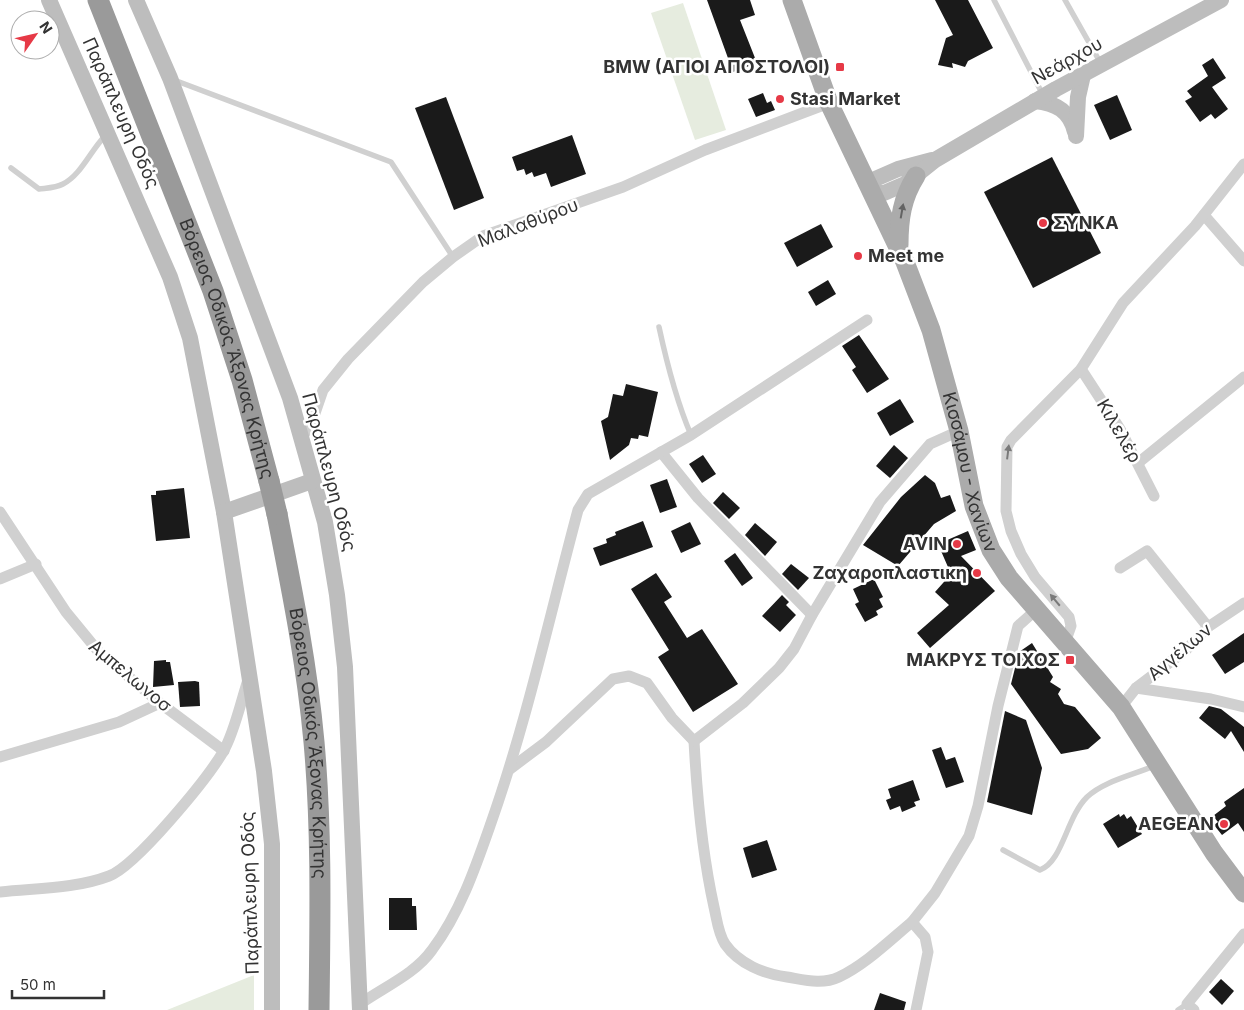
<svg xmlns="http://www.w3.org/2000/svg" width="1244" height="1010" font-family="Inter,sans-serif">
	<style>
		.grass { fill: #e6ecdf }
		.building { fill: #1a1a1a }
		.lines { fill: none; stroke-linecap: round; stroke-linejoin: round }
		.lane { stroke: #d0d0d0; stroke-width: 5.5 }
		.street { stroke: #d0d0d0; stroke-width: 11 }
		.secondary { stroke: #bdbdbd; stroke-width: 16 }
		.primary { stroke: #ababab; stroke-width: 19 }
		.highway { stroke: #9a9a9a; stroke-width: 21 }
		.highway-bridge { stroke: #9a9a9a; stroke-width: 21 }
		.oneway { fill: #636363 }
		.oneway2 { fill: #7a7a7a }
		.poi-dot { fill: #e63946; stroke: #fff; stroke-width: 2 }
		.labels { text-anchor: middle; stroke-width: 5; stroke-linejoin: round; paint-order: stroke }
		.street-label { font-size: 18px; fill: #333; stroke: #fff }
		.poi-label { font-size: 18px; font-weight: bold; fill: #333; stroke: #fff; text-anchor: end }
	</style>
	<rect width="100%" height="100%" fill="#fff"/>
	<g class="grass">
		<path d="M683,3L726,130L695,140L651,13Z"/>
		<path d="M254,975V1010H167Z"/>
	</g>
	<g class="building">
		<path d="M707,0H750L755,15L740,20L757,63L733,72Z"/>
		<path d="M935,0H968L993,48L968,61L965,67L952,63L953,68L938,65L946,38L953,35Z"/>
		<path d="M1213,58L1226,78L1212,87L1228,109L1215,119L1211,114L1200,122L1185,101L1192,97L1187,91L1208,76L1202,65Z"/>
		<path d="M763,93L767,103L771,101L775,110L756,117L748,99Z"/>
		<path d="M1117,95L1132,130L1110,140L1094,105Z"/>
		<path d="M446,97L484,198L454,210L415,108Z"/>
		<path d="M572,135L586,174L551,187L546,173L534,177L532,172L526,175L524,169L517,171L512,157Z"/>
		<path d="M1052,157L1101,253L1033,288L984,192Z"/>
		<path d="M821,224L833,247L797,267L784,243Z"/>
		<path d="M828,280L836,294L816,306L808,292Z"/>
		<path d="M859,335L889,379L867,393L852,370L856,367L842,346Z"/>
		<path d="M626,384L658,392L648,437L639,435L638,439L631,438L629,445L610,460L601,421L608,417L613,394L623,396Z"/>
		<path d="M900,399L914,422L890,436L877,413Z"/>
		<path d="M894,445L908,458L890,478L876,466Z"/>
		<path d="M703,455L716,474L702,483L689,464Z"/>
		<path d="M925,475L935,483L941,498L950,495L956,511L934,524L898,566L863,545L901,497Z"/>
		<path d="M667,479L677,507L660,513L650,485Z"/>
		<path d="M184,488L190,538L156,541L151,495H156V491Z"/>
		<path d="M723,492L740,508L729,519L713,503Z"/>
		<path d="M643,521L653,547L600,566L593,548L607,543L606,539L616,535L615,532Z"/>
		<path d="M690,522L701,544L681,553L671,531Z"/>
		<path d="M755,523L777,542L765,556L745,535Z"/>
		<path d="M968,531L976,550L961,556L995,591L930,648L917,633L949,605L935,592L951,574L938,544Z"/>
		<path d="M735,553L753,578L742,586L724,561Z"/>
		<path d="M791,564L809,578L798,590L782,574Z"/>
		<path d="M656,573L672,597L664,602L687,638L702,629L738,684L693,712L658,657L669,650L631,589Z"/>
		<path d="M874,579L883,597L879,599L883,607L876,611L878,615L865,622L855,604L859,602L853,589Z"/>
		<path d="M782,595L789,602L786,605L796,615L780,632L762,616Z"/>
		<path d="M1244,633V662L1225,674L1212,655Z"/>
		<path d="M1032,643L1053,677L1050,682L1061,689L1058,694L1064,704L1075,707L1101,738L1088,749L1061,754L1011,684L1019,652Z"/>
		<path d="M166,660V662H170L174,685L153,687L154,661Z"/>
		<path d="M195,681L199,682L200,706L180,707L178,682Z"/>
		<path d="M1209,706L1221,709L1244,727V752L1231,731L1225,739L1199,718Z"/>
		<path d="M1005,711L1026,720L1042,768L1032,815L987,802Z"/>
		<path d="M941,747L946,760L955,757L964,782L946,788L932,750Z"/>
		<path d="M913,780L920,800L914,802L916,806L902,812L900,806L890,810L886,800L891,798L888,789Z"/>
		<path d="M1244,788V832L1238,823L1222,835L1214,825L1218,822L1213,816L1226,806L1224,802Z"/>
		<path d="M1119,814L1120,817L1124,814L1127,819L1131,816L1142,834L1118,848L1103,824Z"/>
		<path d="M767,840L777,870L752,878L743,848Z"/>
		<path d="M389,898H412V906H416L417,930H389Z"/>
		<path d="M1221,979L1234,991L1222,1005L1209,992Z"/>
		<path d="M880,993L906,1002L904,1010H874Z"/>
	</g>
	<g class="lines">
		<g class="lane">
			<path d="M994,0L1043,95"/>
			<path d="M1065,0L1100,62"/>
			<path d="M174,80L391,162L453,257"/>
			<path d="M11,168L39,189C46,188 56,188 63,184C81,175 91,150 105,136"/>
			<path d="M659,327C667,364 676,400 691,435"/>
			<path d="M1003,850L1040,870C1063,861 1066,818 1087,797C1104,781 1133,775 1154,766"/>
			<path d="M1178,1010L1187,1004"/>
		</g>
		<g class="street">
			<path d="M1204,215L1244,261"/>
			<path d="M1081,369L1120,429L1154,496"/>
			<path d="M301,439L312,422L323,390L348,359L423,282L453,257L483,236L623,187L705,150L829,103"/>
			<path d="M661,452L698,498L812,615"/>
			<path d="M1138,463L1244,377"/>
			<path d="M0,512L66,612L98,651L160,703L224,751"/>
			<path d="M1120,568L1147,551L1208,627"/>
			<path d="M0,579L36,564"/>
			<path d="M1065,643L1071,626L1069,617L1035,577L1021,554L1011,531L1006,511L1007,447L1011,440L1081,369L1123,303L1195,226L1244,164"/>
			<path d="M1136,688L1211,699L1244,707"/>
			<path d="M1121,707L1136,688L1186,650L1208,627L1244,603"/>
			<path d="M694,741C697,797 702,853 714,907C717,920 718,933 725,944C739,964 764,974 787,977C805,980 822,985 839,977C866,964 889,941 912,922L925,937L928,952L916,1010"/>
			<path d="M0,757L119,722L160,703"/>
			<path d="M510,769L546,742L613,679L629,676L647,683L672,718L694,741L743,703L779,668L794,649L812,615L880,502L930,444L959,431"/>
			<path d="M0,892C35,888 75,889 109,876C136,866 207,779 223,752C234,734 241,701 248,680"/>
			<path d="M912,922L935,893L969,836L978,806L998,706L1018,626L1037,609"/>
			<path d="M360,1004C384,987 415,974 432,950C460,913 476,866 491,823C527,721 550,614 578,510L588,494L691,435L867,320"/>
			<path d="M1194,1010L1187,1004L1244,934"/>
		</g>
		<g class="secondary">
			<path d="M49,0L170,277L190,338L224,512L264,771L272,844V1010"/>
			<path d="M136,0L170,78L290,398L325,522L337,595L345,667L360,1010"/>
			<path d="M1035,101C1056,103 1070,111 1075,132"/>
			<path d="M1076,136L1078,97L1083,75"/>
			<path d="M866,183L898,169L932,160"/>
			<path d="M871,193H884L905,184L935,160L1056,89L1221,0"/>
			<path d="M224,512L312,481"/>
		</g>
		<g class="primary">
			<path id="s1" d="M792,0L829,103L905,262L931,330L959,431L974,506L991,550L1009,578L1121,707L1214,853L1244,893"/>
			<path d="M899,245C899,219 902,198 916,176"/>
		</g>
		<g class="highway">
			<path id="s2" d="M98,0L213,291L242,380L269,481"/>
			<path id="s3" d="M277,514C292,590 307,665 314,742C322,831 320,921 319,1010"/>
		</g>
		<path class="highway-bridge" d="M269,481L277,514"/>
	</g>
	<defs><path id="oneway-solid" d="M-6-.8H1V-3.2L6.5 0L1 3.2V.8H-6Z" transform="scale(1.25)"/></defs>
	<use class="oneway" href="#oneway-solid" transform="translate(902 211) rotate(-80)"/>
	<g class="oneway2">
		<use href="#oneway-solid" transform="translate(1008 452) rotate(-83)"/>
		<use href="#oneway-solid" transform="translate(1055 600) rotate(-130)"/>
	</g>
	<g class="poi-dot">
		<rect x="835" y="62" width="10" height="10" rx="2.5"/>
		<circle cx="780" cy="99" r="5"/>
		<circle cx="1043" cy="223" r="5"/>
		<circle cx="858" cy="256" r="5"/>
		<circle cx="957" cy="544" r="5"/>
		<circle cx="977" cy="573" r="5"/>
		<rect x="1065" y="655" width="10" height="10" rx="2.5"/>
		<circle cx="1224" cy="824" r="5"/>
	</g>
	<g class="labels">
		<g class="street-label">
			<text transform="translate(1067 61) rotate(-29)" y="6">Νεάρχου</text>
			<text transform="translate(121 113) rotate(66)" y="6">Παράπλευρη Οδός</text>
			<text transform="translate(528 223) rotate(-21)" y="6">Μαλαθύρου</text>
			<text dy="6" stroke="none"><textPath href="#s2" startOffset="372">Βόρειος Οδικός Άξονας Κρήτης</textPath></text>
			<text transform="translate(1119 431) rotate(60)" y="6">Κιλελέρ</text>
			<text transform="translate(329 472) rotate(75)" y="6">Παράπλευρη Οδός</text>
			<text dy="6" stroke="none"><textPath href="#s1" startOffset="506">Κισσάμου - Χανίων</textPath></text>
			<text transform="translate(1180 652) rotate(-40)" y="6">Αγγέλων</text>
			<text transform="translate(130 676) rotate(40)" y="6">Αμπελωνοσ</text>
			<text dy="6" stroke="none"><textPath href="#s3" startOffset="232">Βόρειος Οδικός Άξονας Κρήτης</textPath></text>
			<text transform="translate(250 893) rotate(-92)" y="6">Παράπλευρη Οδός</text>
		</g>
		<g class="poi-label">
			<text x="830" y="73">BMW (ΑΓΙΟΙ ΑΠΟΣΤΟΛΟΙ)</text>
			<text x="790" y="105" text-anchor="start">Stasi Market</text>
			<text x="1053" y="229" text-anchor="start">ΣΥΝΚΑ</text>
			<text x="868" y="262" text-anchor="start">Meet me</text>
			<text x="947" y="550">AVIN</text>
			<text x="967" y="579">Ζαχαροπλαστικη</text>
			<text x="1060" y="666">ΜΑΚΡΥΣ ΤΟΙΧΟΣ</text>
			<text x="1214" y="830">AEGEAN</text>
		</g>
	</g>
	<g transform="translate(35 35) rotate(56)"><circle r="24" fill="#ffffff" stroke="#adadad"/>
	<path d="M0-4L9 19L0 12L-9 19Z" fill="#e63946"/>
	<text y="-8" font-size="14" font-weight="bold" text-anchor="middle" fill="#333333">N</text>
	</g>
	<path d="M12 990v8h92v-8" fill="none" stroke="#333333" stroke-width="2.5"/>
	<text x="20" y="990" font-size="15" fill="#333333" stroke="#ffffff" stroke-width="4" paint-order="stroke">50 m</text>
</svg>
